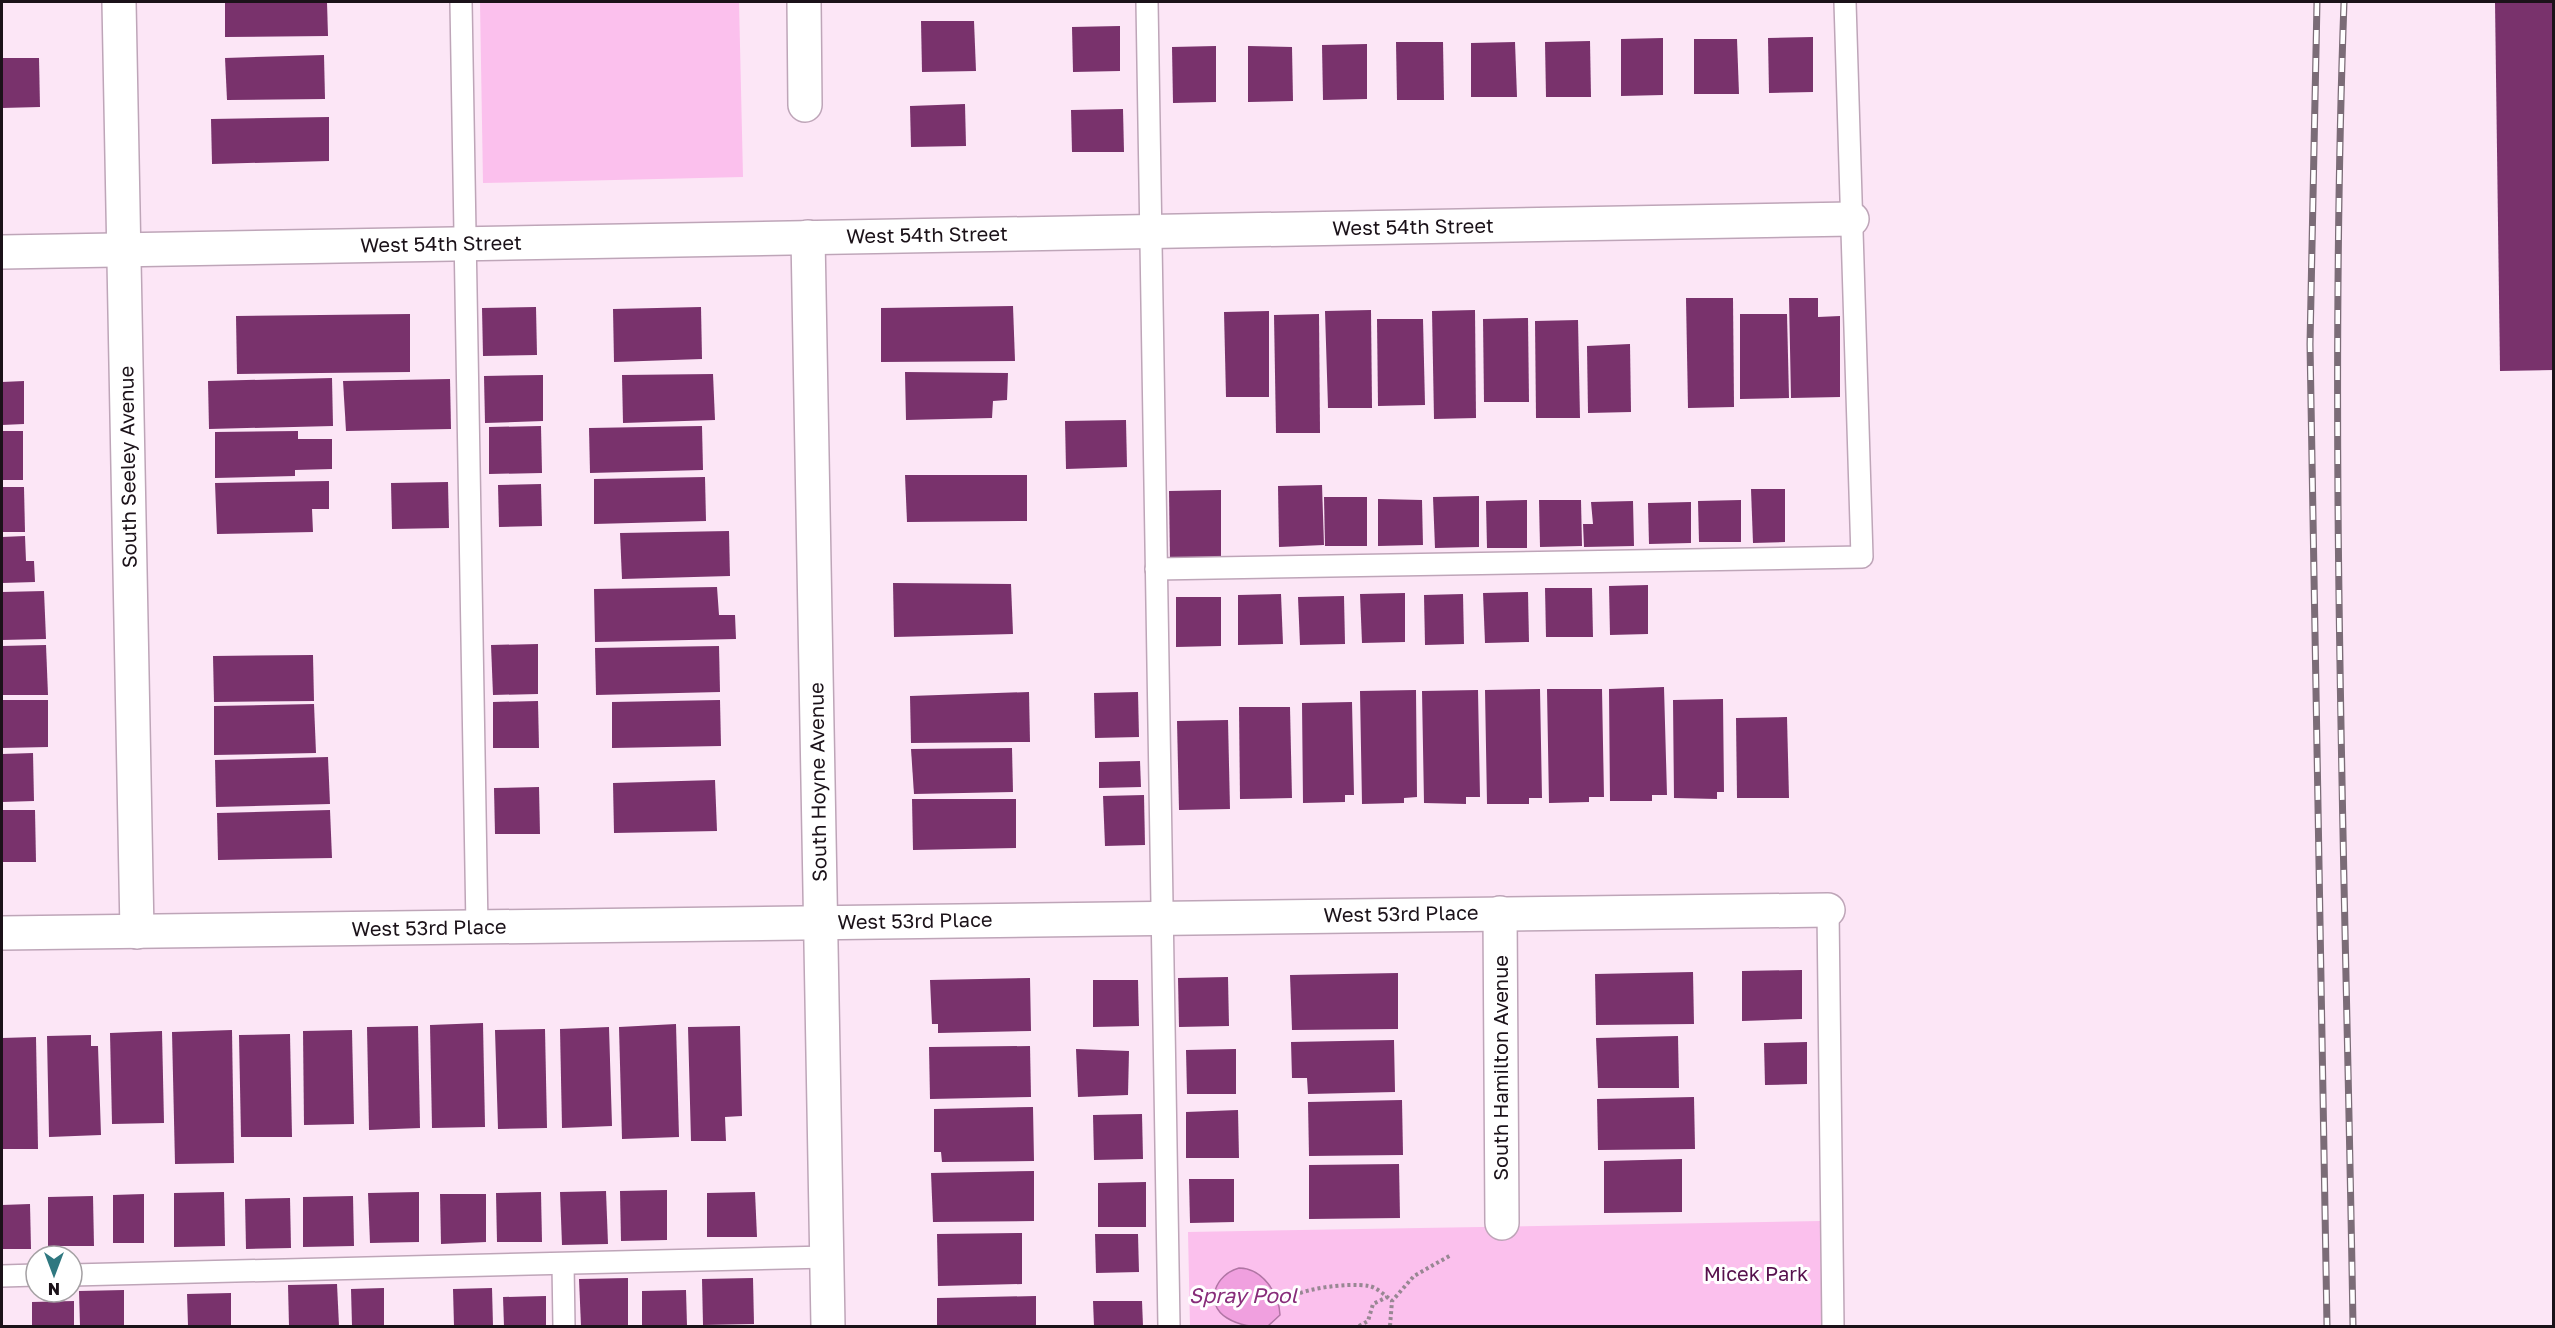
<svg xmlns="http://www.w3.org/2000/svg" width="2555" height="1328" font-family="'Golos Text',sans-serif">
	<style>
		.green { fill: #fbc0ed }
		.water { fill: #f0a0df; stroke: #b075a4; stroke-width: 1.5 }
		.building { fill: #79326c }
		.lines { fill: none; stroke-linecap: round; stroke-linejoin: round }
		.lane-casing { stroke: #bea5b8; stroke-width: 24 }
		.street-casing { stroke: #bea5b8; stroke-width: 36 }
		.path { stroke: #988793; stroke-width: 4; stroke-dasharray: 3 3; stroke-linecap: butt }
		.lane { stroke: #fff; stroke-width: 21 }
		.street { stroke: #fff; stroke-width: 33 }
		.rail-casing { stroke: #7b6c77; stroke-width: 7 }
		.rail { stroke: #fff; stroke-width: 4.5; stroke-dasharray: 14; stroke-linecap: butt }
		.labels { text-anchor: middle; stroke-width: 6; stroke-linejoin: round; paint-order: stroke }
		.street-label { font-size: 20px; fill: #1b1219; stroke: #fff }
		.park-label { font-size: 20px; fill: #57114d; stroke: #fff }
		.water-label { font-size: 21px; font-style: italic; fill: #882d7a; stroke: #fff }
	</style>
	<rect width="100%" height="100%" fill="#fce6f6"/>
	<g class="green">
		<path d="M480,2H739L743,177L483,183Z"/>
		<path d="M1821,1221L1823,1326H1190L1188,1232Z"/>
	</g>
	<path class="water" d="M1239,1268C1262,1268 1279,1293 1280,1315L1268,1326C1253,1327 1240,1326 1227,1318C1203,1303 1216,1274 1239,1268Z"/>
	<g class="building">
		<path d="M225,2H327L328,36L225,37Z"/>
		<path d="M2495,2H2554V370L2500,371Z"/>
		<path d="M921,21H974L976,71L922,72Z"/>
		<path d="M1120,26V71L1073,72L1072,27Z"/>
		<path d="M1813,37V92L1769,93L1768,38Z"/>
		<path d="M1663,38V95L1621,96V39Z"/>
		<path d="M1694,39H1737L1739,94H1694Z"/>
		<path d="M1590,41L1591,97H1546L1545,42Z"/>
		<path d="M1396,42H1443L1444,100H1397Z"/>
		<path d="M1515,42L1517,97H1471V43Z"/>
		<path d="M1367,44V99L1323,100L1322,45Z"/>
		<path d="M1216,46V102L1173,103L1172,47Z"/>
		<path d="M1248,46L1292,47L1293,101L1248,102Z"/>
		<path d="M324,55L325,99L227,100L225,58Z"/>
		<path d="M2,58H39L40,107L2,108Z"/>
		<path d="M965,104L966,146L911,147L910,106Z"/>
		<path d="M1123,109L1124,152H1072L1071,110Z"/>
		<path d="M329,117V161L212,164L211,119Z"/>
		<path d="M1686,298H1733L1734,407L1688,408Z"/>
		<path d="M1789,298H1818V317L1840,316V397L1791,398Z"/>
		<path d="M1013,306L1015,361L881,362V308Z"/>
		<path d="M536,307L537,355L483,356L482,308Z"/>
		<path d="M701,307L702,359L614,362L613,309Z"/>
		<path d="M1371,310L1372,408H1328L1325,311Z"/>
		<path d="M1475,310L1476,418L1434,419L1432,311Z"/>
		<path d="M1269,311V397H1226L1224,312Z"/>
		<path d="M410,314V372L237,374L236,316Z"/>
		<path d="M1319,314L1320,433H1276L1274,315Z"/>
		<path d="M1740,314H1787L1789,398L1740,399Z"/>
		<path d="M1528,318L1529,402H1484L1483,319Z"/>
		<path d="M1377,319H1423L1425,405L1378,406Z"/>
		<path d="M1578,320L1580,418H1536L1535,321Z"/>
		<path d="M1630,344L1631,412L1588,413L1587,346Z"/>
		<path d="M905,372L1008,373L1007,400L993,401L992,418L906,420Z"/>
		<path d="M713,374L715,420L623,423L622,375Z"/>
		<path d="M543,375V421L485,423L484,376Z"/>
		<path d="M332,378L333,426L209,429L208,381Z"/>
		<path d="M450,379L451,429L346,431L343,381Z"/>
		<path d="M24,381V424L2,425V382Z"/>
		<path d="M1126,420L1127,467L1066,469L1065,421Z"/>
		<path d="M541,426L542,473L489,474V427Z"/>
		<path d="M702,426L703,470L590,473L589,428Z"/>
		<rect x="2" y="431" width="21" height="49"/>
		<path d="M298,431V439H332V469L295,470V476L215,478V432Z"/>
		<path d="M905,475H1027V521L907,522Z"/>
		<path d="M705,477L706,521L594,524V479Z"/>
		<path d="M329,481V509H312L313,532L217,534L215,483Z"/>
		<path d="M448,482L449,528L392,529L391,483Z"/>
		<path d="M541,484L542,526L499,527L498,485Z"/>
		<path d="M1322,485L1324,545L1279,547L1278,486Z"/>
		<path d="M2,487H24L25,532H2Z"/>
		<path d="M1751,489H1785V542L1753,543Z"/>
		<path d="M1221,490V560L1170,561L1169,491Z"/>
		<path d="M1479,496V547L1435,548L1433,497Z"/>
		<path d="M1324,497H1367V546H1325Z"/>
		<path d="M1378,499L1422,500L1423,545L1378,546Z"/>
		<path d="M1527,500V548H1487L1486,501Z"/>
		<path d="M1539,500H1581L1582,546L1540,547Z"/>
		<path d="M1741,500V542H1699L1698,501Z"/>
		<path d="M1633,501L1634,546L1584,547L1583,524H1593L1591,502Z"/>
		<path d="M1691,502V543L1649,544L1648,503Z"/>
		<path d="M729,531L730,576L622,579L620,533Z"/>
		<path d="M25,536L26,561H34L35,582L2,583V537Z"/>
		<path d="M893,583L1011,584L1013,634L894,637Z"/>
		<path d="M1648,585V634L1610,635L1609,586Z"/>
		<path d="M717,587L719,615H735L736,639L595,642L594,589Z"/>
		<path d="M1545,588H1592L1593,637H1546Z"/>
		<path d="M44,591L46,639L2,640V592Z"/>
		<path d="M1528,592L1529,642L1485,643L1483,593Z"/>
		<path d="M1405,593V642L1362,643L1360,594Z"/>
		<path d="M1281,594L1283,644L1238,645V595Z"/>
		<path d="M1463,594L1464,644L1425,645L1424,595Z"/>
		<path d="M1344,596L1345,644L1300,645L1298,597Z"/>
		<path d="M1176,597H1221V646L1176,647Z"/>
		<path d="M538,644V694L493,695L491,645Z"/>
		<path d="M46,645L48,695H2V646Z"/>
		<path d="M719,646L720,692L596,695L595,648Z"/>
		<path d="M313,655L314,701L214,702L213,656Z"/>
		<path d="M1664,687L1667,795H1652V801H1610L1609,689Z"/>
		<path d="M1540,689L1542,798H1529V804H1487L1485,690Z"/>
		<path d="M1547,689H1602L1604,797H1589V802L1549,803Z"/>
		<path d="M1416,690L1417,797L1404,798V803L1362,804L1360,691Z"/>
		<path d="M1478,690L1480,797H1466V804L1424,803L1422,691Z"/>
		<path d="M1029,692L1030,742L911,743L910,696Z"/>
		<path d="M1138,692L1139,737L1095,738L1094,693Z"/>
		<path d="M1723,699L1724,792H1717V799L1674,798L1673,700Z"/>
		<path d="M2,700H48V747L2,748Z"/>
		<path d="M720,700L721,746L612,748V702Z"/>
		<path d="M538,701L539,748H493V702Z"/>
		<path d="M1352,702L1354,795H1345V802L1303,803L1302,703Z"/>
		<path d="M314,704L316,753L214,755V706Z"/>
		<path d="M1239,707H1290L1292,798L1240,799Z"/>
		<path d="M1787,717L1789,798H1737L1736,718Z"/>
		<path d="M1228,720L1230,809L1179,810L1177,721Z"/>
		<path d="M1012,748L1013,792L914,794L911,749Z"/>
		<path d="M33,753L34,801L2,802V754Z"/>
		<path d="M328,757L330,804L216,807L215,760Z"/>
		<path d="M1140,761L1141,787L1099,788V762Z"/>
		<path d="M715,780L717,831L614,833L613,783Z"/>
		<path d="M539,787L540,834H495L494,788Z"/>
		<path d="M1144,795L1145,845L1105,846L1103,796Z"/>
		<path d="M912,799H1016V848L913,850Z"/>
		<path d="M2,810H35L36,862H2Z"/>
		<path d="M330,810L332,858L218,860L217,813Z"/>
		<path d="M1802,970V1019L1742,1021V971Z"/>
		<path d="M1693,972L1694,1024L1596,1025L1595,974Z"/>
		<path d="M1398,973V1029L1292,1030L1290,975Z"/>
		<path d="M1228,977L1229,1026L1179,1027L1178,978Z"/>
		<path d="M1030,978L1031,1031L938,1033V1024H932L930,980Z"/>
		<path d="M1093,980H1138L1139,1026L1093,1027Z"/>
		<path d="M483,1023L485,1127L432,1128L430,1025Z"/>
		<path d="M676,1024L679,1137L622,1139L619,1027Z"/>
		<path d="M418,1026L420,1128L369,1130L367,1027Z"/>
		<path d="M740,1026L742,1116L725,1117L726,1141H691L688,1027Z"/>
		<path d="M609,1027L612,1126L562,1128L560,1029Z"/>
		<path d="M545,1029L547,1128L498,1129L495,1030Z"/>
		<path d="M232,1030L234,1163L175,1164L172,1032Z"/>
		<path d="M352,1030L354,1124L304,1125L303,1031Z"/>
		<path d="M162,1031L164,1123L112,1124L110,1033Z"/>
		<path d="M290,1034L292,1137H241L239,1035Z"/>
		<path d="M91,1035V1046H98L101,1135L49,1137L47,1036Z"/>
		<path d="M1678,1036L1679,1088H1598L1596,1038Z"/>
		<path d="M36,1037L38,1149H2V1038Z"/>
		<path d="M1394,1040L1395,1092L1308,1094L1307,1078H1292L1291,1042Z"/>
		<path d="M1807,1042V1084L1765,1085L1764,1043Z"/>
		<path d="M1030,1046L1031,1097L930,1099L929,1047Z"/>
		<path d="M1076,1049L1129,1051L1128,1095L1078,1097Z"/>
		<path d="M1236,1049V1094H1187L1186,1050Z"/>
		<path d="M1694,1097L1695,1149L1598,1150L1597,1099Z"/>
		<path d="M1402,1100L1403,1155L1309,1156L1308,1102Z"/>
		<path d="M1033,1107L1034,1161L942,1162L941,1152H934V1109Z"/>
		<path d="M1238,1110L1239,1158H1186V1112Z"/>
		<path d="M1142,1114L1143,1159L1094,1160L1093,1115Z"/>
		<path d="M1682,1159V1212L1604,1213V1161Z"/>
		<path d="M1399,1164L1400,1218L1309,1219V1165Z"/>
		<path d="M1034,1171V1221L933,1222L931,1173Z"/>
		<path d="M1189,1179H1234V1222L1190,1223Z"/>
		<path d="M1146,1182V1227H1098V1183Z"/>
		<path d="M667,1190V1240L621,1241L620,1191Z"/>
		<path d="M606,1191L608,1244L562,1245L560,1192Z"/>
		<path d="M224,1192L225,1246L174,1247V1193Z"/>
		<path d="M419,1192V1242L370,1243L368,1193Z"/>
		<path d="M541,1192L542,1242H497L496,1193Z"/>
		<path d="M755,1192L757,1237H707V1193Z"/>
		<path d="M144,1194V1243H113V1195Z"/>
		<path d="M440,1194H486V1242L441,1244Z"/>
		<path d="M93,1196L94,1246H48V1197Z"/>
		<path d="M353,1196L354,1246L303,1247V1197Z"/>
		<path d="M290,1198L291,1248L246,1249L245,1199Z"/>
		<path d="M30,1204L31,1249H2V1205Z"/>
		<path d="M1022,1233V1284L938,1286L937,1234Z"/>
		<path d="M1095,1234H1138L1139,1272L1096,1273Z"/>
		<path d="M628,1278V1326H581L579,1279Z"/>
		<path d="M753,1278L754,1324L703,1325L702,1279Z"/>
		<path d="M337,1284L339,1326H289L288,1285Z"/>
		<path d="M384,1288V1326H352L351,1289Z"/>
		<path d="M492,1288L493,1326H454L453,1289Z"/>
		<path d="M124,1290V1326H80L79,1291Z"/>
		<path d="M686,1290L687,1326H642V1291Z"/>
		<path d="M231,1293V1326H188L187,1294Z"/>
		<path d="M546,1296V1326H504L503,1297Z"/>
		<path d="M1036,1296V1326H937V1298Z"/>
		<path d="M74,1301V1326H32V1302Z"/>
		<path d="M1093,1301H1142L1143,1326H1094Z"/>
	</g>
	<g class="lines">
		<defs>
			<g id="lane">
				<path d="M461,2L477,927"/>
				<path d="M1147,2L1169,1326"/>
				<path d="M1156,569L1862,557L1845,2"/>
				<path d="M1828,910L1833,1326"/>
				<path d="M563,1264L564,1326"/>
				<path d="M72,1275L827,1257"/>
				<path d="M2,1276L36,1275"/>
			</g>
			<g id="street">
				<path d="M119,2L137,932"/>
				<path d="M804,2L805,105"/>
				<path d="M808,237L828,1326"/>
				<path d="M2,252L1852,219"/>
				<path d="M1500,913L1502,1223"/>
				<path d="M2,933L1828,910"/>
			</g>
		</defs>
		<use href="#lane" class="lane-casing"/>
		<use href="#street" class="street-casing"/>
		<g class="path">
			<path d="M1279,1304C1293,1289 1348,1282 1369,1286C1376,1287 1386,1296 1392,1301"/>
			<path d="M1359,1326L1368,1321L1373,1304L1387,1297"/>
			<path d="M1390,1326L1392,1301L1414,1276L1451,1255"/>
		</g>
		<use href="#lane" class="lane"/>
		<use href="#street" class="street"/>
		<defs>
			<g id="rail">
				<path d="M2317,2L2310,344L2327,1326"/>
				<path d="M2344,2C2328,443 2346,885 2353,1326"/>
			</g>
		</defs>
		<use href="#rail" class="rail-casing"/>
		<use href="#rail" class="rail"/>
	</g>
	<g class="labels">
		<g class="street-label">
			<text transform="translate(1413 227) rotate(-1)" y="7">West 54th Street</text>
			<text transform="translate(927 235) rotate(-1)" y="7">West 54th Street</text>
			<text transform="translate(441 244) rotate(-1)" y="7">West 54th Street</text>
			<text transform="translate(128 467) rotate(-91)" y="7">South Seeley Avenue</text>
			<text transform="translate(818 782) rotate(-91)" y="7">South Hoyne Avenue</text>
			<text transform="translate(1401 914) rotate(-1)" y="7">West 53rd Place</text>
			<text transform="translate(915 921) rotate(-1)" y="7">West 53rd Place</text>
			<text transform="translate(429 928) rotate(-1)" y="7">West 53rd Place</text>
			<text transform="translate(1501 1068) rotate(-90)" y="7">South Hamilton Avenue</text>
		</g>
		<g class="park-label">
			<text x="1756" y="1281">Micek Park</text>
		</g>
		<g class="water-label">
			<text x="1243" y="1303">Spray Pool</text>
		</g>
	</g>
	<rect width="2555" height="1328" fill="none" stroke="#1b1219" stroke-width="6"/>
	<g transform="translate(54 1274) rotate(180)"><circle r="28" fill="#ffffff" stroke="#a4a0a3" stroke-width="1.5"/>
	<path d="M0-4.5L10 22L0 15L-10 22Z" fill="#2f7880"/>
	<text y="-9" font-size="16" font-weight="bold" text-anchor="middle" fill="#1b1219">N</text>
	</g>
</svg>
